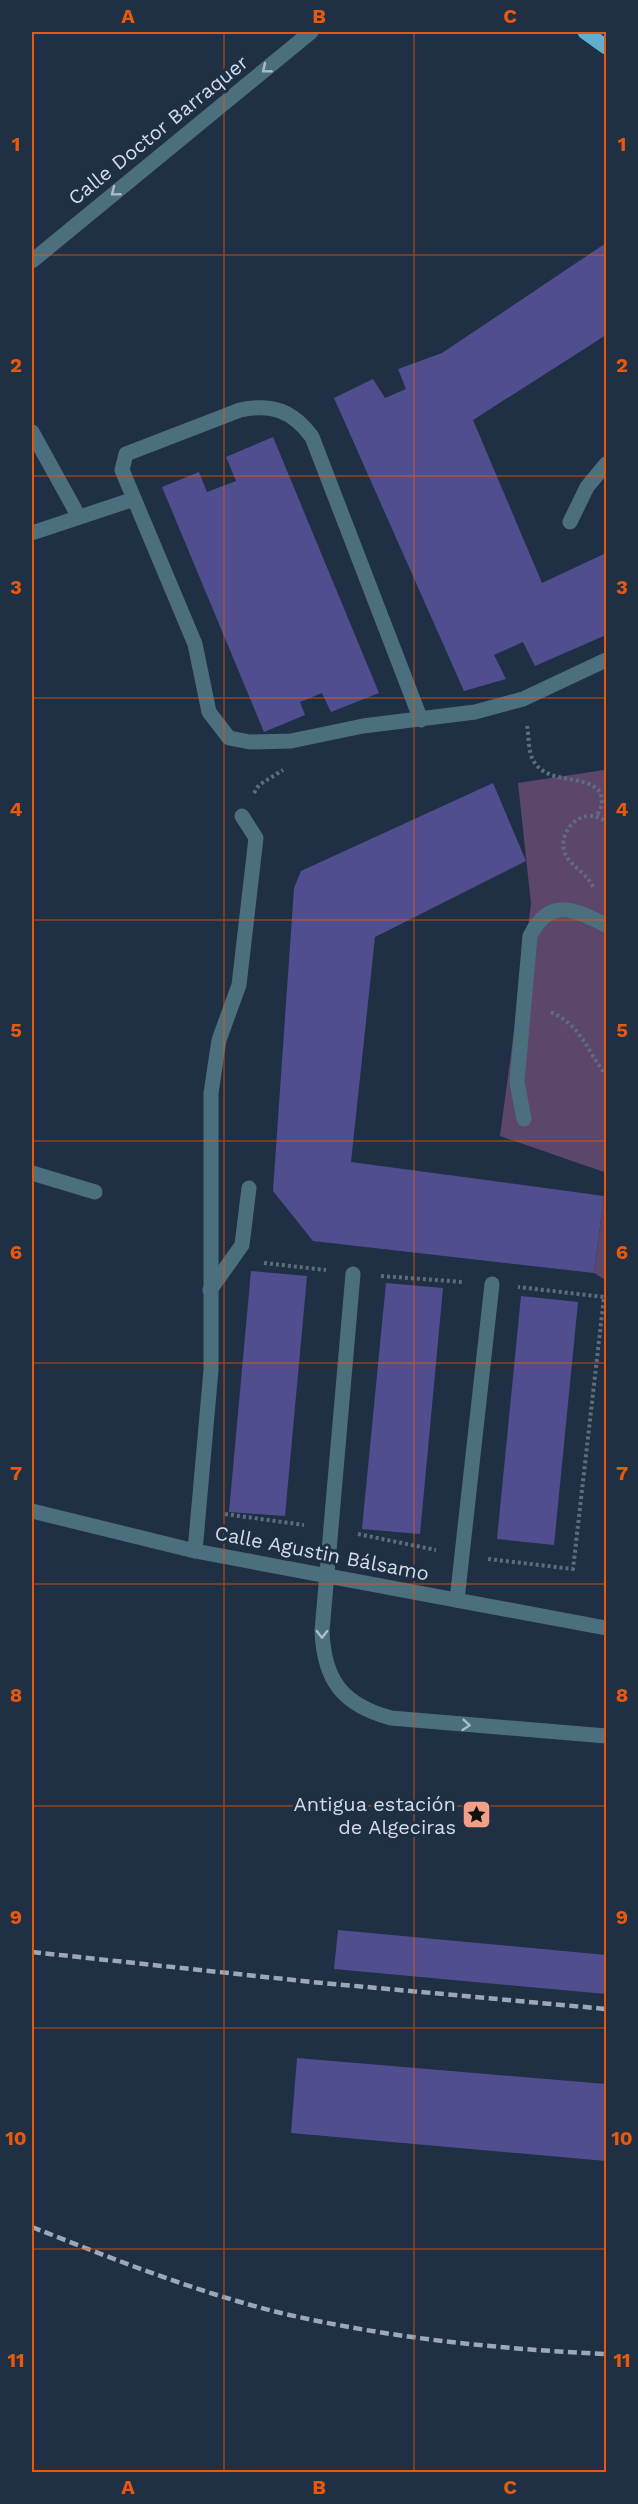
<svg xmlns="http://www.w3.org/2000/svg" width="638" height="2504" font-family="'Work Sans',sans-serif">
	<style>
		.green { fill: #5c466a }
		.building { fill: #504e8f }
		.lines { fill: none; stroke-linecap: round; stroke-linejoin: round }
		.path { stroke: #5e6c7e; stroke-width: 4; stroke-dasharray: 3 3; stroke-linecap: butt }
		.minor { stroke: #4c6f7e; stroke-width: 15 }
		.major { stroke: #61aecd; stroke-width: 15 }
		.rail { stroke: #9ca8b8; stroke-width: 4.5; stroke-dasharray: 9 4.5; stroke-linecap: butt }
		.oneway { stroke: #aabcca }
		.grid { fill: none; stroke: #e8590c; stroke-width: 1.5; stroke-opacity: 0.55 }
		.labels { text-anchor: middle; stroke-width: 6; stroke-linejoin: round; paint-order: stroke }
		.street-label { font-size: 20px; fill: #d3ddeb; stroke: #203044 }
		.poi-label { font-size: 20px; fill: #d3ddeb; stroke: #203044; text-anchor: end }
		.neatline { fill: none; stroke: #e8590c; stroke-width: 2 }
		.grid-label { font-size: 20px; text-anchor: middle; font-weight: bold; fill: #e8590c }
	</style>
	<rect width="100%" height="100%" fill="#203044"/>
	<path class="green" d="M604,770L606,774V1329L604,1279L594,1273L604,1196V1172L500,1136L531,904L518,783Z"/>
	<g class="building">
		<path d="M606,243V335L473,420L542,583L606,553V635L535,666L523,642L494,655L506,679L464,691L334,398L373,379L385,398L406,389L398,369L442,353Z"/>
		<path d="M273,437L379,693L331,712L322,693L300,702L305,715L264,732L162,487L199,472L207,492L236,481L226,457Z"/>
		<path d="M493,783L526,861L375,937L351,1162L604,1196L594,1273L313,1241L273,1191L294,888L301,871Z"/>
		<path d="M251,1271L307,1276L285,1516L229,1512Z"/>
		<path d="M386,1283L443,1288L420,1534L362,1529Z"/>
		<path d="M521,1296L578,1302L554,1545L497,1539Z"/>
		<path d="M338,1930L606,1955V1994L334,1969Z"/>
		<path d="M297,2058L606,2084V2161L291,2133Z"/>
	</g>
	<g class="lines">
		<g class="path">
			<path d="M527,726C529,736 528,751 533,760C547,786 584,772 601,793L602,805L597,816"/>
			<path d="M254,793L259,785L283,770"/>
			<path d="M593,887C586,871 567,865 564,850C559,826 587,805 606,822"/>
			<path d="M551,1012C583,1027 586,1050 606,1075"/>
			<path d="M264,1263L326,1270"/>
			<path d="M381,1276L463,1282"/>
			<path d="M225,1514L304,1525"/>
			<path d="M358,1534L436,1550"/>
			<path d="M488,1559L573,1569L604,1297L518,1287"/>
		</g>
		<g class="minor">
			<path d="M32,261L311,32"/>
			<path d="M32,432L79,517"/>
			<path d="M570,522L587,487L606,464"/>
			<path d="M32,533L134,499"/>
			<path d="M421,720L312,437C293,411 272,403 240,410L126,454L122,470L195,644L209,712L229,738L250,742L291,741L363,726L475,712L523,699L606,660"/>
			<path d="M524,1119L517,1082L530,936C550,896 575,910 606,925"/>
			<path d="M32,1173L95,1192"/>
			<path d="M353,1274L322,1631C324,1681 343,1705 391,1718L606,1736"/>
			<path d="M210,1290L242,1245L249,1188"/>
			<path d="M32,1511L195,1551L606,1628"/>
			<path d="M195,1551L211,1370V1093L219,1040L239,985L256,838L242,816"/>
			<path d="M457,1600L492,1284"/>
		</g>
		<path class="major" d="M585,32L606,47"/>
		<g class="rail">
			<path d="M32,1952L312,1982L606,2009"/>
			<path d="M32,2227C113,2259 196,2292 281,2313C388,2338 497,2349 606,2354"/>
		</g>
	</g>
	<defs><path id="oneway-chevron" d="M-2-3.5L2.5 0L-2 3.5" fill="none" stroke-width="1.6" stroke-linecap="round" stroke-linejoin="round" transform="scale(1.5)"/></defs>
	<g class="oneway">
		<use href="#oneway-chevron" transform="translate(266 69) rotate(141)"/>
		<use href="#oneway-chevron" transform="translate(115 192) rotate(141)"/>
		<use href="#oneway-chevron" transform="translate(322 1634) rotate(90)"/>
		<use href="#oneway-chevron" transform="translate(466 1725) rotate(5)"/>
	</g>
	<path class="grid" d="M224,32V2472M414,32V2472M32,255H606M32,476H606M32,698H606M32,920H606M32,1141H606M32,1363H606M32,1584H606M32,1806H606M32,2028H606M32,2249H606"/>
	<defs>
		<symbol id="sight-square" viewBox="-11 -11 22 22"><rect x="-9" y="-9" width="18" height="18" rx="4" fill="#f49e88" stroke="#203044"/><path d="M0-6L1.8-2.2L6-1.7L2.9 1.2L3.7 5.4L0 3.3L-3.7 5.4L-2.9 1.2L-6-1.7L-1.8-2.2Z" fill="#111"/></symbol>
	</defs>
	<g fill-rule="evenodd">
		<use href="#sight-square" x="460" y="1798" width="33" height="33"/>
	</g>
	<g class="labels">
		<g class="street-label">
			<text transform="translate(158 130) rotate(-39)" y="7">Calle Doctor Barraquer</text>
			<text transform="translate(322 1553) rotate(11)" y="7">Calle Agustin Bálsamo</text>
		</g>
		<g class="poi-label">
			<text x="456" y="1811">Antigua estación<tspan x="456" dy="23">de Algeciras</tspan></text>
		</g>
	</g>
	<rect width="638" height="2504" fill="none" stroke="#203044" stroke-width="66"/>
	<rect x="33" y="33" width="572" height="2438" class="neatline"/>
	<g class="grid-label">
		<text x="128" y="23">A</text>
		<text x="319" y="23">B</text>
		<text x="510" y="23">C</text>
		<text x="16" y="151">1</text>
		<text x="622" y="151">1</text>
		<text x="16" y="372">2</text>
		<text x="622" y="372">2</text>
		<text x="16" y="594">3</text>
		<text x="622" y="594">3</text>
		<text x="16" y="816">4</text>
		<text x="622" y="816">4</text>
		<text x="16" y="1037">5</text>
		<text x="622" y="1037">5</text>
		<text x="16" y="1259">6</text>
		<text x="622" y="1259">6</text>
		<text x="16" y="1480">7</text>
		<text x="622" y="1480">7</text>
		<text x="16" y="1702">8</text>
		<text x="622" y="1702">8</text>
		<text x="16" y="1924">9</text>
		<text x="622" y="1924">9</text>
		<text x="16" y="2145">10</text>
		<text x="622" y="2145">10</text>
		<text x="16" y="2367">11</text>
		<text x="622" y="2367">11</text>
		<text x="128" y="2494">A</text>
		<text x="319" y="2494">B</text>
		<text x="510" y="2494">C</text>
	</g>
</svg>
